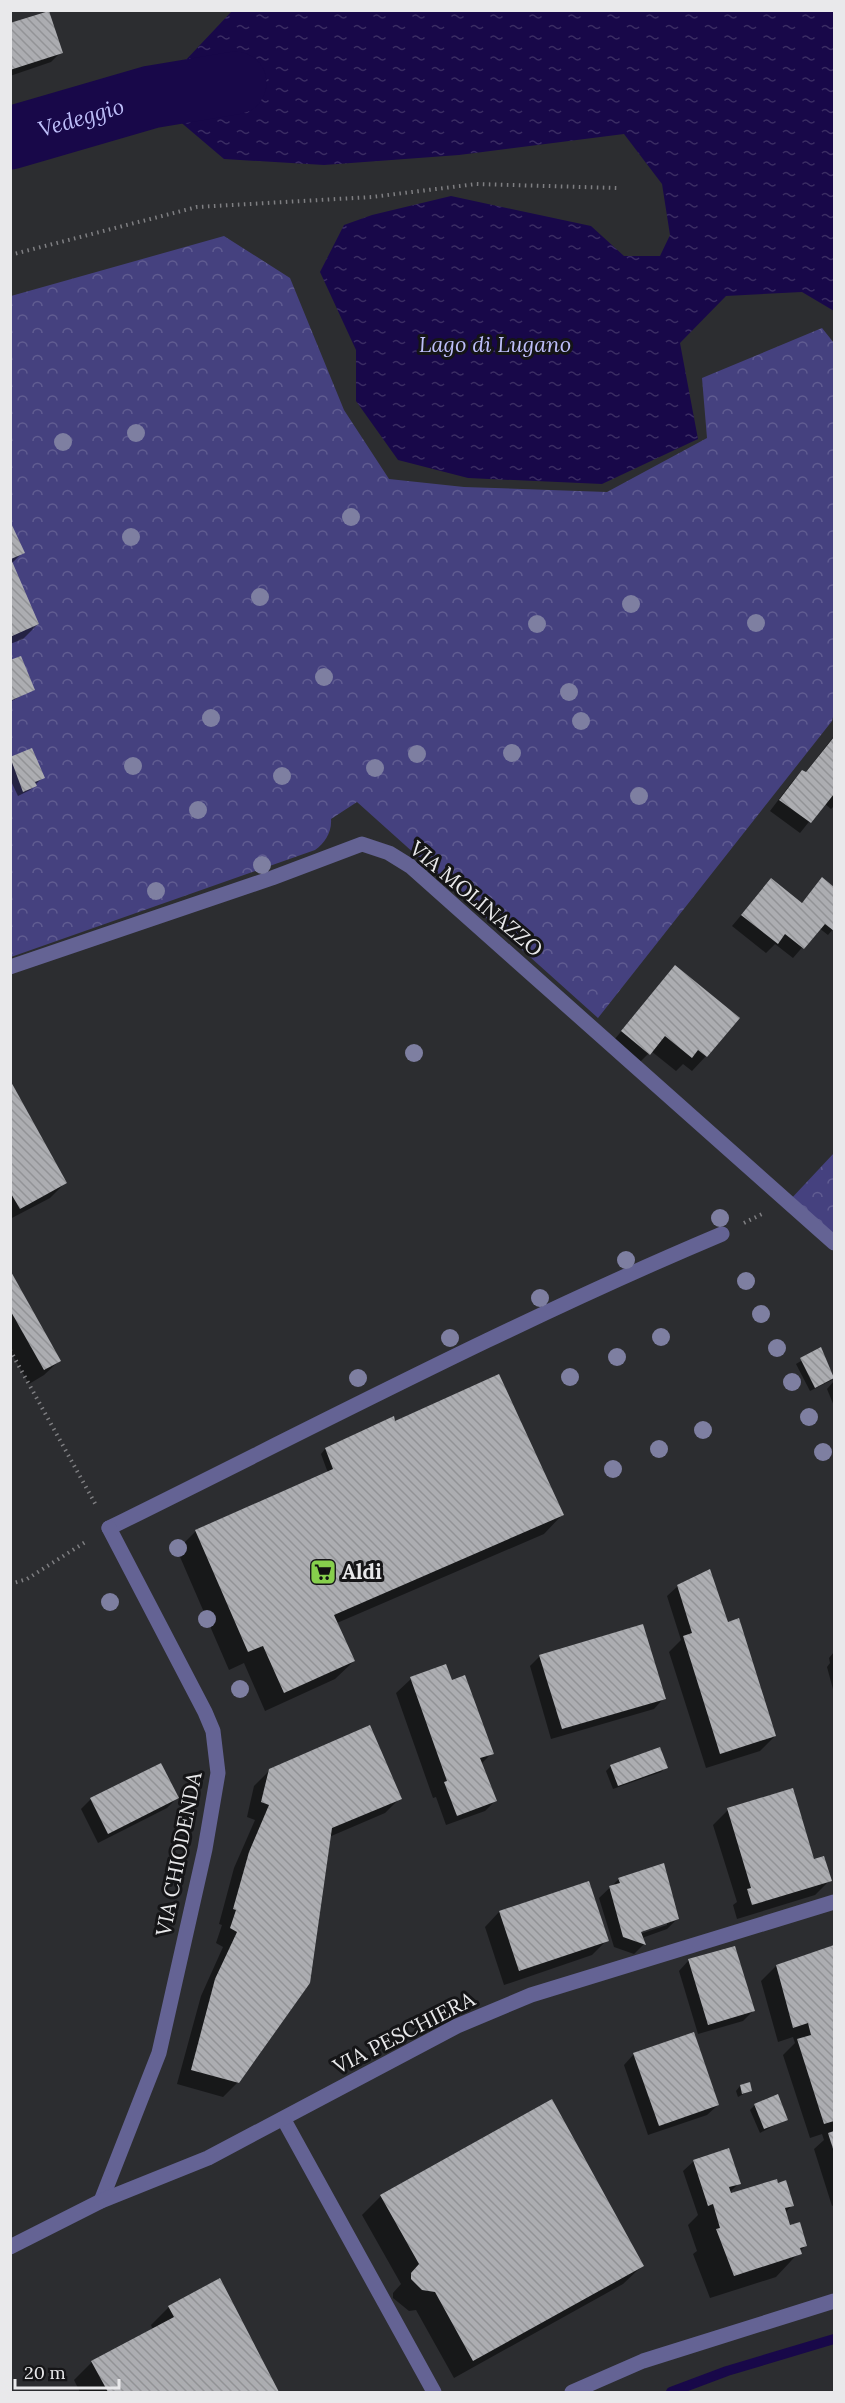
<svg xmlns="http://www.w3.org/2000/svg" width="845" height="2403" font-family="Lora,serif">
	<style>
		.park { fill: url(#park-crowns) }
		.water { fill: url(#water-ripples) }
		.shadow { fill: #0007; fill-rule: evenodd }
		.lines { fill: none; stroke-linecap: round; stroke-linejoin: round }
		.stream { stroke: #180849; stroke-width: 10 }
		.river { stroke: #180849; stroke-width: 63 }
		.building { fill: url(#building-back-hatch) }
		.path { stroke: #7f7f82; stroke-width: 4; stroke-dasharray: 1.5 4.5; stroke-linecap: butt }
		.service { stroke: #646394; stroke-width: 15 }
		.minor { stroke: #646394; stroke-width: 15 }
		.tree { fill: #7e7fa1 }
		.labels { text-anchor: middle; stroke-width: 6; stroke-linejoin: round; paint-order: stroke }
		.street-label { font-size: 21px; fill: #e9e9eb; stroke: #151517 }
		.poi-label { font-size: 21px; font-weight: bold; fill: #e9e9eb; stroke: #151517; text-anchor: start }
		.water-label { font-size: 22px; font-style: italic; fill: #bdbef9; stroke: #151517 }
	</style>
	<defs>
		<pattern id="park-crowns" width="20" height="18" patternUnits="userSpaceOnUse" patternTransform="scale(1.5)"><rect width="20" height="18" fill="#45417f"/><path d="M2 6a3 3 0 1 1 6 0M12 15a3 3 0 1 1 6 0" fill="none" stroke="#605c91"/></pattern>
		<pattern id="water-ripples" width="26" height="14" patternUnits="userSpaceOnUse" patternTransform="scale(1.5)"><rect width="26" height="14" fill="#180849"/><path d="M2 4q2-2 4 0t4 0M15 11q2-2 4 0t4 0" fill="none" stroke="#3a2c63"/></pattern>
		<pattern id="building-back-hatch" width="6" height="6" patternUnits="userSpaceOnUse" patternTransform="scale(1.5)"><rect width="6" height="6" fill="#acadb1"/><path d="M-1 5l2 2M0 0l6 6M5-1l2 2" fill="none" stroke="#929396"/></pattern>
	</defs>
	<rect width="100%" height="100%" fill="#2c2d30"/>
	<g class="park">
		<path d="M224,236L290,278L344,410L389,479L464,487L607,492L707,438L702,378L822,328L834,343V713L832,721L598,1018L357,802L331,819C332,832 325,843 315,850L11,957V296Z"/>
		<path d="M834,1153V1243L789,1201Z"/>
	</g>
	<path class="water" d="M232,11H834V311L802,292L726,296L680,343L698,439L602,484L468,478L398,460L356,401V350L320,272L344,225L372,215L451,196L591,226L624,256H660L670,235L662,184L624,134L459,155L324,165L224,159L151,97Z"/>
	<g class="shadow">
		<path d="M10,25L61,52L51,62L10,76Z"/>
		<path d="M10,524L23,552L11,564L38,624L23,639L10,644Z"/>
		<path d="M10,662L33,689L10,702Z"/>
		<path d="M834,736V806L831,809L824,803L800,833L770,811L792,782L802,771L805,773Z"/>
		<path d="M31,750L43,777L30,790L18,796L10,779V759Z"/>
		<path d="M823,879L834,889L832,912L834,913V928L828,935L819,928L793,958L775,944L766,953L732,926L771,880L801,904Z"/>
		<path d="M676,967L706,1056L692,1071L683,1064L676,1071L651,1051L634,1068L608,1047Z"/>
		<path d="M10,1083L65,1183L50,1198L10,1219Z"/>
		<path d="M10,1273L59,1361L44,1375L29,1384L10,1351Z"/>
		<path d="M821,1349L834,1379L810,1391L796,1364Z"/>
		<path d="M834,1381V1406L827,1389Z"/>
		<path d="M394,1423L562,1515L544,1534L337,1623L354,1661L335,1679L265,1711L244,1663L229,1670L177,1550L196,1531L328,1473L321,1454L325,1449Z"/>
		<path d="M678,1586L727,1624L775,1736L760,1751L706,1768L669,1652L681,1640L667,1596Z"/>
		<path d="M834,1652V1693L827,1667L830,1663L829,1658Z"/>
		<path d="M540,1656L664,1698L654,1709L551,1739L530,1666Z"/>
		<path d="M411,1679L451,1681L492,1753L481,1764L495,1801L485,1811L446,1825L436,1797L433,1798L396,1693Z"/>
		<path d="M611,1766L666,1767L661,1772L613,1789L606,1771Z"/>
		<path d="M269,1771L400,1798L385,1813L329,1837L238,2082L223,2097L177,2084L201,1996L223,1947L216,1943L222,1925L219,1924L234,1868L255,1820L247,1817L254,1786Z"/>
		<path d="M177,1798L167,1808L98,1843L81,1809L91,1799Z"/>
		<path d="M728,1810L813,1861L830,1880L815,1895L737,1919L733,1905L737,1902L713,1825Z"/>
		<path d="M619,1879L677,1919L667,1929L642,1938L644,1944L634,1954L614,1947L599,1898ZM667,1921V1925L634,1936V1933Z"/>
		<path d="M499,1912L607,1940L592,1955L504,1985L485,1927Z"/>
		<path d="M834,1947V2205L832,2206L814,2149L824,2140L822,2134L810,2138L783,2055L795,2043L793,2037L778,2042L761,1981L776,1966Z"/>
		<path d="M689,1960L753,2011L743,2021L698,2034L679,1971Z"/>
		<path d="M634,2054L718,2105L707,2115L648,2135L624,2065Z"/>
		<path d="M740,2086L751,2090L738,2097L736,2091Z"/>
		<path d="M755,2105L786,2119L760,2133L750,2110Z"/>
		<path d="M694,2161L739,2183L726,2196L792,2205L785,2213L789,2226L805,2246L776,2277L710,2298L693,2254L697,2251L688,2225L698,2215L683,2171Z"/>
		<path d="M381,2196L642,2266L623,2284L454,2378L416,2310L409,2311L393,2298V2293L401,2284L362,2215Z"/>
		<path d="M219,2280L277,2392H80L74,2380L92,2362L153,2330L151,2325L169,2307Z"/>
	</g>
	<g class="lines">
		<path class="stream" d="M671,2392L727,2371L834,2339"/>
		<path class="river" id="s1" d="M10,138L151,97L235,83"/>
	</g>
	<g class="building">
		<path d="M49,11L63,53L10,70V23Z"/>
		<path d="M10,521L25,553L11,559L39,624L10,637Z"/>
		<path d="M21,656L35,690L12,700L10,660Z"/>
		<path d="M834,737V794L811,823L779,800L802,770L806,772Z"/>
		<path d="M32,748L45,778L35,782L37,786L23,792L10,757Z"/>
		<path d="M822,877L834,887V931L825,924L804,949L785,934L778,944L741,915L771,878L802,903Z"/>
		<path d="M675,965L740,1018L707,1057L698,1050L692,1058L665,1036L650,1055L621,1031Z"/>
		<path d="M10,1080L67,1183L20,1209L10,1192Z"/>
		<path d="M10,1270L61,1361L44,1370L10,1310Z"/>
		<path d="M821,1347L834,1378L815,1388L800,1358Z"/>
		<path d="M499,1374L564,1515L334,1615L355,1661L284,1693L263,1646L248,1652L195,1530L333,1469L325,1448L394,1416L395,1421Z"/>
		<path d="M710,1569L728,1622L739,1618L776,1736L720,1754L683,1636L692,1633L677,1585Z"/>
		<path d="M643,1624L666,1699L562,1729L539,1655Z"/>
		<path d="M446,1664L452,1680L465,1675L494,1754L480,1758L497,1801L457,1816L444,1782L447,1781L410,1677Z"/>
		<path d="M370,1725L402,1799L332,1828L310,1983L239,2083L191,2070L215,1979L237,1932L230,1928L236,1910L233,1909L249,1852L269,1805L261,1802L269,1769Z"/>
		<path d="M660,1747L668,1768L618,1786L610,1765Z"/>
		<path d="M161,1763L179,1798L108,1834L90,1798Z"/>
		<path d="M793,1788L814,1859L824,1856L832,1881L752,1905L747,1889L751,1888L727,1808Z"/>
		<path d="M664,1863L679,1919L641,1932L646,1945L623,1937L609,1886L620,1883L618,1878Z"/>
		<path d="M589,1881L609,1941L519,1971L499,1911Z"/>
		<path d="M834,1945V2121L824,2124L797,2039L811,2035L808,2023L793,2028L776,1965Z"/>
		<path d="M735,1946L755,2011L708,2025L688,1959Z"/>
		<path d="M694,2032L719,2105L659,2126L633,2053Z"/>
		<path d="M750,2082L752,2091L742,2094L740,2085Z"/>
		<path d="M778,2094L788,2120L764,2129L754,2104Z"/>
		<path d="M552,2099L644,2266L473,2361L435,2292L422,2290L411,2279V2273L419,2264L380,2195Z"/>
		<path d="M834,2131V2152L828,2133Z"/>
		<path d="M729,2148L741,2184L729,2187L731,2193L777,2179L778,2183L786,2180L794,2206L785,2208L790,2225L800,2222L807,2246L800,2248L802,2254L734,2276L716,2229L720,2228L713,2204L708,2206L693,2160Z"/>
		<path d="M220,2278L279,2392H108L91,2361L174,2317L168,2306Z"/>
	</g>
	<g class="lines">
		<g class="path">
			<path d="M10,255L197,207L372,197L476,184L617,188"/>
			<path d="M744,1223L764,1213"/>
			<path d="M10,1350L97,1507"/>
			<path d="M10,1584L27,1579L87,1541"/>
		</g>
		<path class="service" d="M109,1528C312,1428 513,1322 722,1234"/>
		<g class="minor">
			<path d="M10,967L272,878L362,844L389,853L410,866L834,1243"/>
			<path d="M284,2120L434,2392"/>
			<path d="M101,2201L159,2053L205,1849L218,1773L213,1731L205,1712L109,1528"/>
			<path d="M10,2247L101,2201L208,2158L457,2026L531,1995L834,1902"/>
			<path d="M572,2392L643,2361L834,2301"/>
		</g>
	</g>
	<g class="tree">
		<circle cx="136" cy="433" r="9"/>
		<circle cx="63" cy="442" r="9"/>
		<circle cx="351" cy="517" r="9"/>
		<circle cx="131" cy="537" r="9"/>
		<circle cx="260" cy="597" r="9"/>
		<circle cx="631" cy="604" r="9"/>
		<circle cx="756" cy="623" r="9"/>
		<circle cx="537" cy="624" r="9"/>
		<circle cx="324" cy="677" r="9"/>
		<circle cx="569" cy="692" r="9"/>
		<circle cx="211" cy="718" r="9"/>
		<circle cx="581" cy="721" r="9"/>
		<circle cx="512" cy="753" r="9"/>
		<circle cx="417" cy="754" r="9"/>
		<circle cx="133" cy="766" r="9"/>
		<circle cx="375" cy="768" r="9"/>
		<circle cx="282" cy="776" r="9"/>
		<circle cx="639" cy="796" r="9"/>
		<circle cx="198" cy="810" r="9"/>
		<circle cx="262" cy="865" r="9"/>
		<circle cx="156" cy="891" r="9"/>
		<circle cx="414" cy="1053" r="9"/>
		<circle cx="720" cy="1218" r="9"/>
		<circle cx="626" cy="1260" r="9"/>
		<circle cx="746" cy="1281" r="9"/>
		<circle cx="540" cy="1298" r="9"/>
		<circle cx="761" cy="1314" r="9"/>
		<circle cx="661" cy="1337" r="9"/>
		<circle cx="450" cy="1338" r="9"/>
		<circle cx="777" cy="1348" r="9"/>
		<circle cx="617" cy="1357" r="9"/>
		<circle cx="570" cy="1377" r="9"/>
		<circle cx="358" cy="1378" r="9"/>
		<circle cx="792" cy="1382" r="9"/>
		<circle cx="809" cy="1417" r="9"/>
		<circle cx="703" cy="1430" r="9"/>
		<circle cx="659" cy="1449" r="9"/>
		<circle cx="823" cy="1452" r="9"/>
		<circle cx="613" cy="1469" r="9"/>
		<circle cx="178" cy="1548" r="9"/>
		<circle cx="110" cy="1602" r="9"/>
		<circle cx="207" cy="1619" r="9"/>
		<circle cx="240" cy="1689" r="9"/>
	</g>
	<defs>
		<symbol id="supermarket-square" viewBox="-11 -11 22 22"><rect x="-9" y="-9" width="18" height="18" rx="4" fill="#86cf4c" stroke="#151517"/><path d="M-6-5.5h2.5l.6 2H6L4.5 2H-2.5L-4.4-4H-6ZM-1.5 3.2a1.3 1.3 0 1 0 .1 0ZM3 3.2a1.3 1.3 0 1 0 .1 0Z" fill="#111"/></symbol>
	</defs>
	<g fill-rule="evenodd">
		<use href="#supermarket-square" x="308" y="1557" width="30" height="30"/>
	</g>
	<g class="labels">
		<g class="street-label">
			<text transform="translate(476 899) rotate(40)" y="7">VIA MOLINAZZO</text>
			<text transform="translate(179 1854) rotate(-79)" y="7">VIA CHIODENDA</text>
			<text transform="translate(404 2033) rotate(-27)" y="7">VIA PESCHIERA</text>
		</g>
		<g class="poi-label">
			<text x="342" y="1579">Aldi</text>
		</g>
		<g class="water-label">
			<text dy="8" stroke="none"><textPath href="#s1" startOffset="74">Vedeggio</textPath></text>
			<text x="495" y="352">Lago di Lugano</text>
		</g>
	</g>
	<rect width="845" height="2403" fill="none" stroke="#e9e9eb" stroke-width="24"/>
	<path d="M15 2379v9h104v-9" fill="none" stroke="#e9e9eb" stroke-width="3"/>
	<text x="24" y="2379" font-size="18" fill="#e9e9eb" stroke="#151517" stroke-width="4.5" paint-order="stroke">20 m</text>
</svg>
